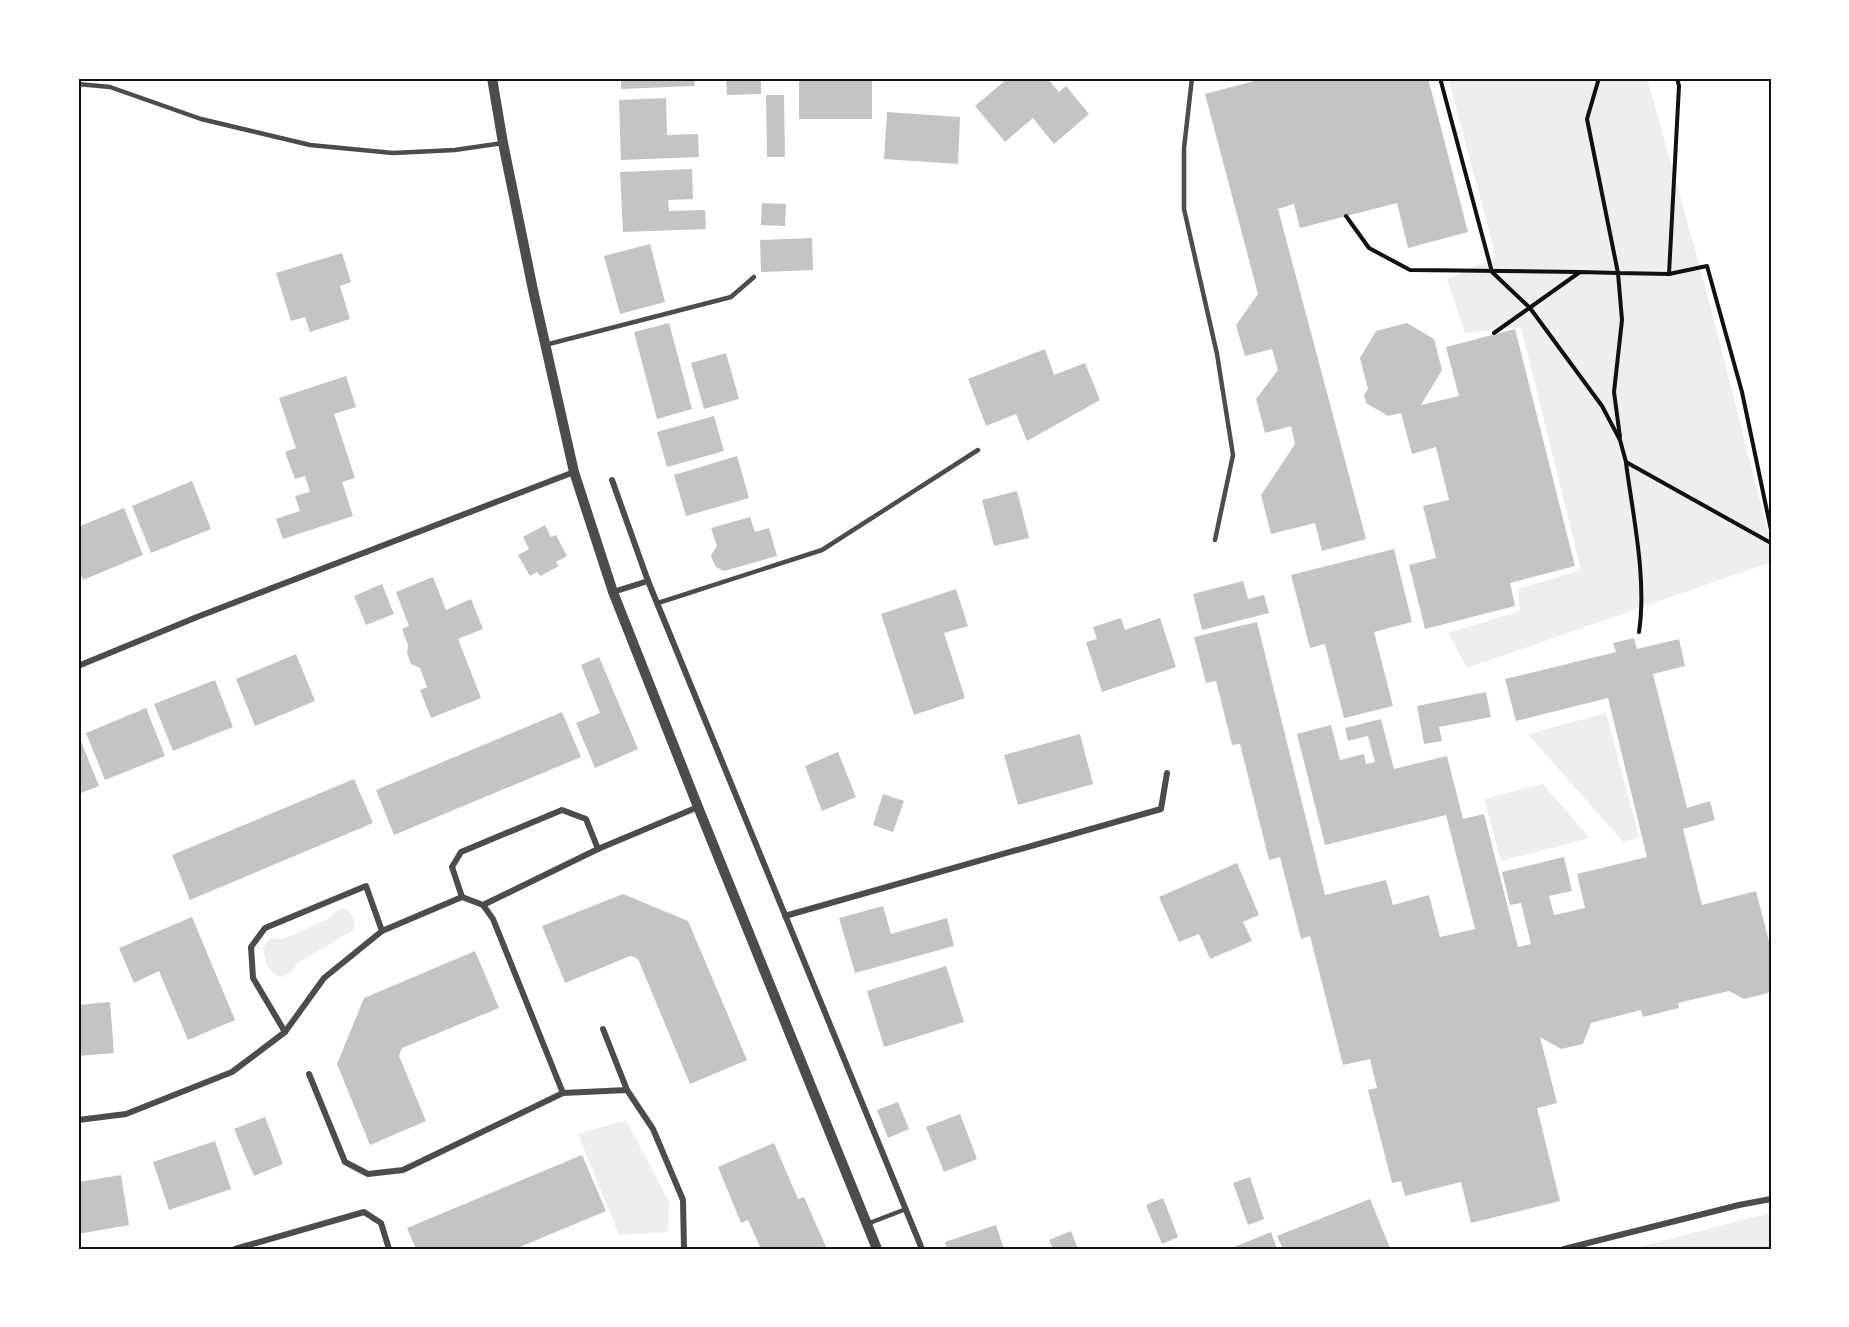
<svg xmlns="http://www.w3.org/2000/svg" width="1849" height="1327" font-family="'Asap Condensed',sans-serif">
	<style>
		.green { fill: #eee }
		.building { fill: #c4c4c4 }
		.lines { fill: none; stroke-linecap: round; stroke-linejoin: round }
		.path { stroke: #111; stroke-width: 4 }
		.service { stroke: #4c4c4c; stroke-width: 4.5 }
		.minor { stroke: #4c4c4c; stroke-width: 6 }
		.tertiary { stroke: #4c4c4c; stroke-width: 10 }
		.neatline { fill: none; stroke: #111; stroke-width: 2 }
	</style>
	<rect width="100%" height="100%" fill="#fff"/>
	<g class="green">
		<path d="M1448,78H1647L1706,289L1771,544V562L1467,668L1448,633L1520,611L1518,589L1581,570L1521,327L1465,333L1447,279L1496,257Z"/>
		<path d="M1606,713L1639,837L1623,842L1528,734Z"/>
		<path d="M1543,784L1590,838L1501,861L1484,799Z"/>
		<path d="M346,908L353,916L355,929L298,963L291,972L282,977C266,972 266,962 263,948L270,938L283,939L326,920L338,910Z"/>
		<path d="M626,1120L669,1202L668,1232L619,1235L578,1134Z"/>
		<path d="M1771,1213V1249H1631L1762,1215Z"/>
	</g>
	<g class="building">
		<path d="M621,78H694L695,86L621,89Z"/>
		<path d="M726,78H761V94L727,95Z"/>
		<rect x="799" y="78" width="73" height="41"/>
		<path d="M1008,78H1047L1059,92L1066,86L1089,114L1054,144L1033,118L1005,142L975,106Z"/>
		<path d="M1266,78H1428L1468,232L1408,248L1397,203L1300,228L1294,204L1278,209L1366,539L1322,551L1315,523L1271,534L1261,495L1295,444L1291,426L1265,433L1256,399L1278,370L1272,349L1245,356L1236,325L1258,294L1205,94Z"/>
		<path d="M766,95H784L785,157H767Z"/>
		<path d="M666,98L667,135L698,134L699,157L621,160L619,100Z"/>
		<path d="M887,112L960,117L958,164L884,159Z"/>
		<path d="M692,169L693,199L668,200L669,211L705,210L706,229L623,232L620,172Z"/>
		<path d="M762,203L786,204L785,226L761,225Z"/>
		<path d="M812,238L813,270L761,272L760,240Z"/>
		<path d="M650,244L665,302L620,314L604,256Z"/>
		<path d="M342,253L351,282L340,286L350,319L310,332L305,317L291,321L276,273Z"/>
		<path d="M669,323L692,409L657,419L634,332Z"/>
		<path d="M1407,323L1434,339L1442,370L1421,405L1459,396L1446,347L1515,329L1575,566L1510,583L1515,606L1425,629L1409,565L1436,558L1423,506L1449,500L1436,447L1412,454L1401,413L1388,416L1366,403L1364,395L1368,389L1360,358L1376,331Z"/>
		<path d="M1045,349L1054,375L1085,363L1100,400L1027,441L1016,414L986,426L968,379Z"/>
		<path d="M726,353L739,399L704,409L691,363Z"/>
		<path d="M346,376L356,407L334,414L355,478L342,482L353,516L283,539L276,519L300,511L295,496L310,492L305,476L295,479L285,452L296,448L279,398Z"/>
		<path d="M714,416L724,451L667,467L657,432Z"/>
		<path d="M737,456L749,498L686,516L674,475Z"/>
		<path d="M192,481L211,529L151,553L132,506Z"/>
		<path d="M1017,491L1029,538L994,546L982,500Z"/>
		<path d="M124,508L143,555L83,580L78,568V527Z"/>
		<path d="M750,517L755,532L769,528L777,556L724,571L716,567L712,559L711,555L717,546L711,528Z"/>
		<path d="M545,525L551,537L556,535L567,556L556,562L559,566L540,576L537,572L530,576L518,555L529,549L523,537Z"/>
		<path d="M1394,549L1412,622L1374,632L1393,706L1344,718L1325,644L1310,648L1291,575Z"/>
		<path d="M433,577L446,610L471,599L483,629L458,639L481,698L431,718L420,690L427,687L420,668L411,664L407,653L408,645L402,629L409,626L396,592Z"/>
		<path d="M1243,581L1248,599L1264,595L1269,613L1202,630L1193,594Z"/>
		<path d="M382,584L394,614L366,625L354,596Z"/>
		<path d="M956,589L968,626L944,633L965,698L914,715L881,614Z"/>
		<path d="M1121,618L1125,630L1160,618L1176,667L1102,692L1086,642L1097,639L1093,627Z"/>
		<path d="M1257,622L1325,895L1386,880L1393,905L1429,895L1440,937L1475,929L1446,815L1325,845L1297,734L1331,725L1340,760L1364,754L1366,764L1375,762L1368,736L1348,741L1345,728L1381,719L1394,769L1447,756L1463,819L1484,814L1518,947L1531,944L1521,903L1510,905L1502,872L1564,857L1572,891L1549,896L1554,915L1585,908L1577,874L1647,857L1608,698L1516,721L1505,679L1616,652L1613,643L1634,638L1637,649L1679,639L1685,666L1653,674L1687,808L1710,801L1715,820L1683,829L1702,905L1756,891L1769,941L1771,940V987L1768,993L1744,999L1729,991L1678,1003L1679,1008L1643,1017L1641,1010L1591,1023L1583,1044L1561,1049L1540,1037L1557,1103L1537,1108L1560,1201L1471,1223L1461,1182L1405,1196L1401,1181L1392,1183L1368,1090L1377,1088L1370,1059L1343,1065L1310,936L1301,939L1280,857L1269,860L1240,744L1232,745L1216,681L1206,683L1194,637Z"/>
		<path d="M296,654L315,701L255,726L236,679Z"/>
		<path d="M599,657L638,749L595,768L576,723L600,713L581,665Z"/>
		<path d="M215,680L233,727L173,751L154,704Z"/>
		<path d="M1486,692L1491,717L1439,727L1442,741L1424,744L1417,706Z"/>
		<path d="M146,708L165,756L105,780L86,733Z"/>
		<path d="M562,712L581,757L394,835L376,790Z"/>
		<path d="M1080,734L1093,784L1018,805L1004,755Z"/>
		<path d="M80,739L99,786L78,794V740Z"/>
		<path d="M838,752L856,797L822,811L805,766Z"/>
		<path d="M354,779L373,823L190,900L172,855Z"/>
		<path d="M883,794L904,801L893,832L873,825Z"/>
		<path d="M1237,863L1259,915L1243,922L1252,941L1210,959L1199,934L1179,942L1159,897Z"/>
		<path d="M623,894L688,921L747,1060L690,1084L638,959L630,956L565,983L542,926Z"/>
		<path d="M883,906L891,934L947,918L954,946L855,973L839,918Z"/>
		<path d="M192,917L235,1020L188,1040L159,971L134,983L119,948Z"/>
		<path d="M475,951L499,1008L402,1048L399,1056L426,1121L370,1145L337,1064L364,998Z"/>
		<path d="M946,966L964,1022L884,1047L867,991Z"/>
		<path d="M110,1002L114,1053L78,1056V1005Z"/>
		<path d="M898,1102L909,1129L888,1138L877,1110Z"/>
		<path d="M960,1114L977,1159L944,1172L926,1127Z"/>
		<path d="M265,1117L283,1164L254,1176L234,1129Z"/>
		<path d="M215,1141L231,1189L169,1210L153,1162Z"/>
		<path d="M774,1143L798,1199L804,1197L827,1249H761L748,1220L741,1223L718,1167Z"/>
		<path d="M582,1155L606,1211L515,1249H416L407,1228Z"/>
		<path d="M121,1175L129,1225L78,1234V1182Z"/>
		<path d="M1250,1177L1264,1219L1248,1225L1233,1183Z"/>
		<path d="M1163,1198L1178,1237L1162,1244L1146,1205Z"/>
		<path d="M1370,1199L1390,1248L1283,1249L1277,1236Z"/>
		<path d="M996,1225L1004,1249H947L945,1242Z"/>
		<path d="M1071,1231L1078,1249H1053L1049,1240Z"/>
		<path d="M1271,1232L1277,1249H1229Z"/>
	</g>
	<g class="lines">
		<g class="path">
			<path d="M1440,78L1492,272L1530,308L1602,406L1620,440L1626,462L1771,543"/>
			<path d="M1599,78L1587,119L1618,273L1669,274L1679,86L1677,78"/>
			<path d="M1346,216L1369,248L1410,270L1579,272"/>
			<path d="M1669,274L1707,266L1742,392L1771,530"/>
			<path d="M1494,333L1580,272L1618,273L1622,320L1614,392L1620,437"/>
			<path d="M1626,463C1633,516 1647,579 1639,632"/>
		</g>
		<g class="service">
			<path d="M1192,78L1184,148V209L1217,354L1233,455L1215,540"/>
			<path d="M78,84L110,87L201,119L310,145L393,153L455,150L503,143"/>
			<path d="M545,345L731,297L754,277"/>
			<path d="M658,603L822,550L978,450"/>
			<path d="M867,1224L906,1209"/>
		</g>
		<g class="minor">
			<path d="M612,480L648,581L922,1249"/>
			<path d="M613,592L648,581"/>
			<path d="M78,666L197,617L574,472"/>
			<path d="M462,897L452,867L461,852L562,810L586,819L598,849"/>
			<path d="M785,916L1161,809L1167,773"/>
			<path d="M603,1029L627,1090"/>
			<path d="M285,1032L253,978L251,947L265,928L366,886L382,931"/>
			<path d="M309,1074L345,1162L368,1174L403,1170L563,1093L493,919L483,905"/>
			<path d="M563,1093L627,1090L653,1129L683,1200L684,1249"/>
			<path d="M78,1120L126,1114L232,1072L285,1032L324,978L382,931L462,897L483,905L598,849L698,807"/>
			<path d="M235,1249L364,1212L381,1223L389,1249"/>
			<path d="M1564,1249L1739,1205L1771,1199"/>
		</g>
		<path class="tertiary" d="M492,78L503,143L533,290L574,472L613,592L698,807L877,1249"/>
	</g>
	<rect width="1849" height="1327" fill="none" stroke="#ffffff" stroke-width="159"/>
	<rect x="80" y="80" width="1690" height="1168" class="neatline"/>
</svg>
